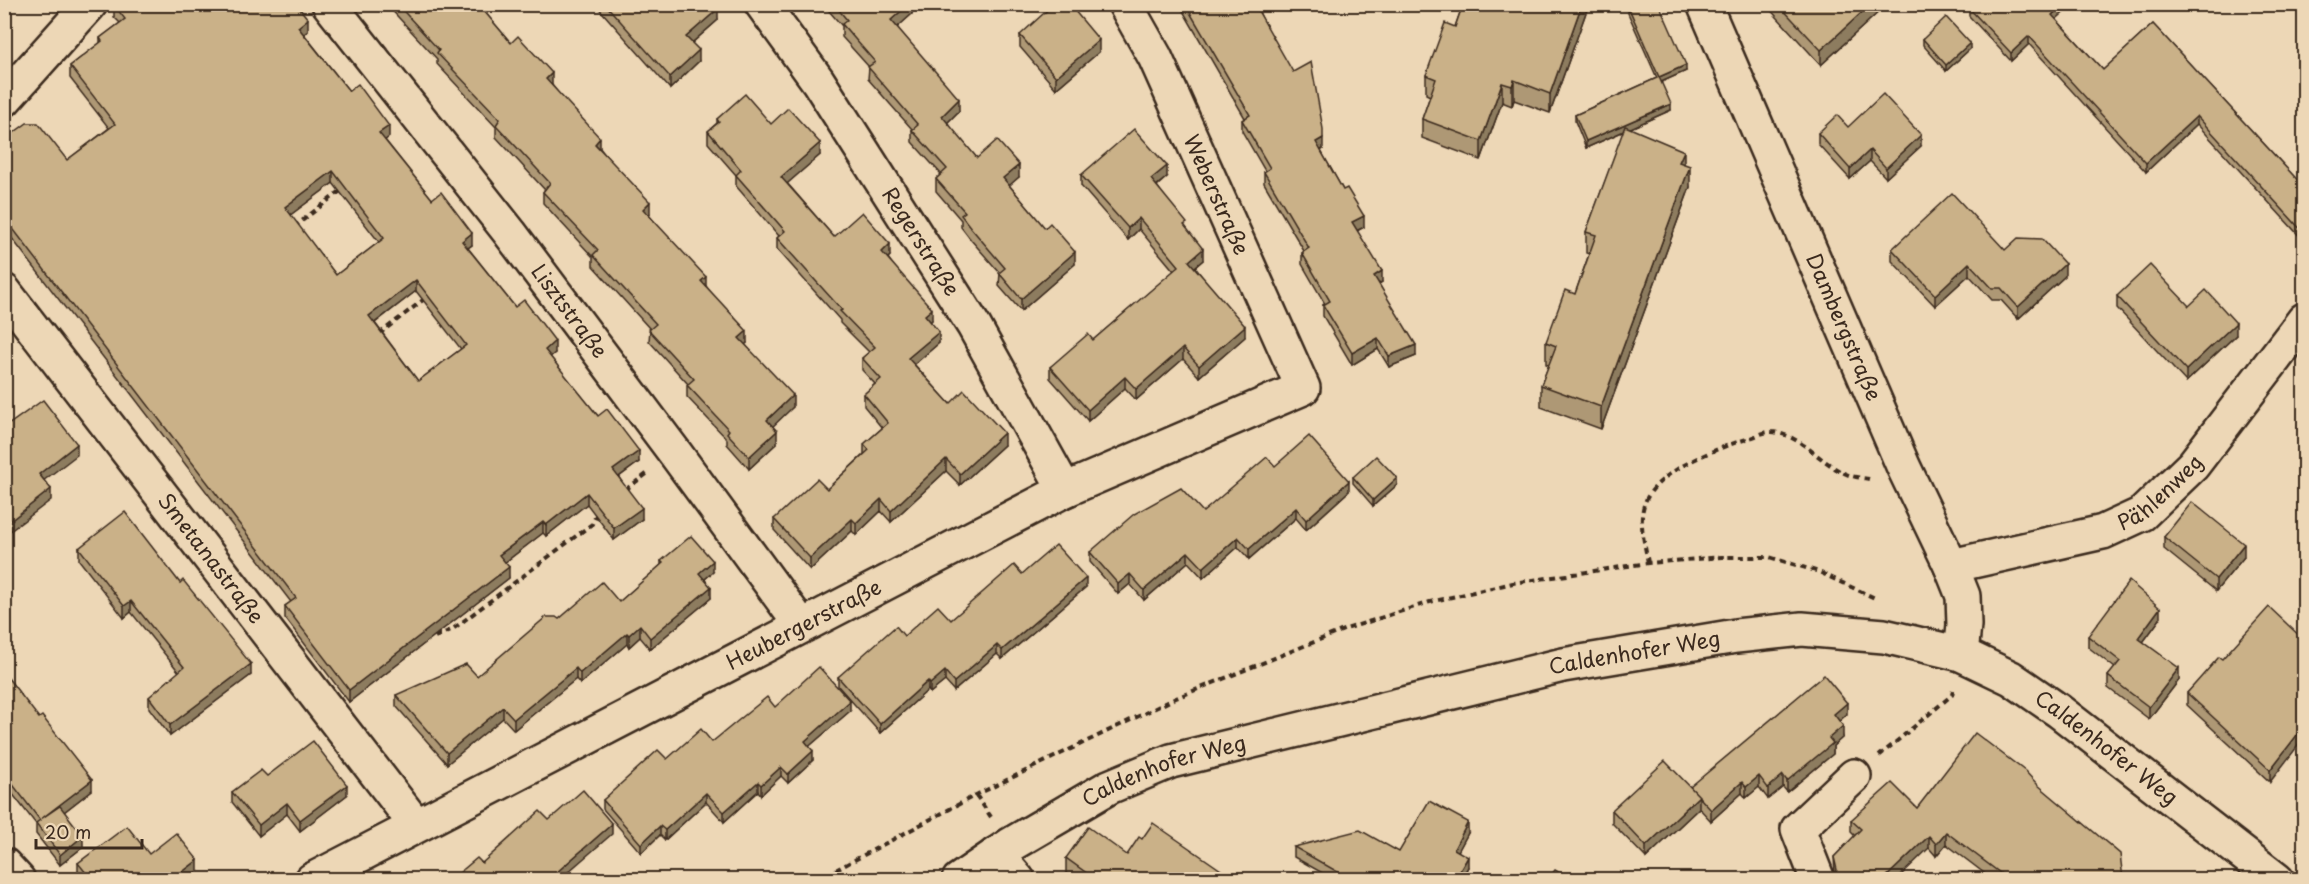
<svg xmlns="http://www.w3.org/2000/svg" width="2309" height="884" font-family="'Playpen Sans',sans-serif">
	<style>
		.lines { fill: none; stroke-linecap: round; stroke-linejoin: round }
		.minor-casing { stroke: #3b2a1e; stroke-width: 38 }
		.secondary-casing { stroke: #3b2a1e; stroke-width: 38 }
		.path { stroke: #3b2a1e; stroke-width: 4; stroke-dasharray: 6 4.5; stroke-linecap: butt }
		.minor { stroke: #edd7b6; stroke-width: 33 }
		.secondary { stroke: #edd7b6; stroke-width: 33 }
		.wall { fill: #ae9875; stroke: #3b2a1e; stroke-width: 1.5; fill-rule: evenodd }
		.shaded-wall { fill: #8d7c5f; stroke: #3b2a1e; stroke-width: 1.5 }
		.building { fill: #cab188; stroke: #3b2a1e; stroke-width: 1.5; fill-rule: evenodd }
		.labels { text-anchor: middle; stroke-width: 4.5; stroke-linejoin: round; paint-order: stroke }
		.street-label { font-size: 21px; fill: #3b2a1e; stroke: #edd7b6 }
	</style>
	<rect width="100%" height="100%" fill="#edd7b6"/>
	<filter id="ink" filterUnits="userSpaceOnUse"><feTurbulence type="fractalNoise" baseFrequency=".0167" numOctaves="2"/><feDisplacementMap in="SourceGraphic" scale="12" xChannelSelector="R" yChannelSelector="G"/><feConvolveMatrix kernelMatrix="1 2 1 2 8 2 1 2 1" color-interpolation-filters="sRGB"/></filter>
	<g filter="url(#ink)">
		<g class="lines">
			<defs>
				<g id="minor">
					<path id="s1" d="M329,4L510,233L675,453L801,625"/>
					<path id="s2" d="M762,4L818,81L974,326L1065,490"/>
					<path id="s3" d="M1704,4L1904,468L1951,566L1963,596L1964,625L1961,654"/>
					<path d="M4,100L90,4"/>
					<path id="s4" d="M4,291L416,825"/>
					<path id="s5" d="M1951,566L2103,532L2142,514L2193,465L2304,320"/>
					<path d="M996,854L1018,880"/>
					<path d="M4,865L18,880"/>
					<path id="s6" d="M312,880L1065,490L1303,388L1155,57L1125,4"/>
					<path d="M1818,880L1798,829L1854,776"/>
				</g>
				<g id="secondary">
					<path id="s7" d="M959,880L1010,845L1109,787L1171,761L1563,665L1736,636L1802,629L1884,636L1961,654L2011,678L2059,711L2277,880"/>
				</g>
			</defs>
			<use href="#minor" class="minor-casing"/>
			<use href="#secondary" class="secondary-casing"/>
			<g class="path">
				<path d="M294,227L343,189"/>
				<path d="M379,334L427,297"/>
				<path d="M625,490L648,473"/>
				<path d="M1648,563C1645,544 1637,519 1646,500C1660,469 1720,447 1750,438C1757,436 1765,431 1772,432C1805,435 1825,471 1856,477C1860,478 1865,478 1869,479"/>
				<path d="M435,637L453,629L592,524L598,511"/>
				<path d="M1879,756L1952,695L1953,690"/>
				<path d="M976,795L991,817"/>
				<path d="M817,880L976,795L1176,698L1346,629L1430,602L1513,583L1648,563L1722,557H1769L1819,572L1877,599"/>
			</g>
			<use href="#minor" class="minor"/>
			<use href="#secondary" class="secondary"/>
		</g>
		<g class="wall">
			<path d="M386,4H478L511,43L552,85L650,214L649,215L706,286L747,343L745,344L793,407L772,426L777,443L749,469L727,444V439L687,397V385L688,384L649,341L650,329L593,266V257L543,203V192L545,190L496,137V127L437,64V59Z"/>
			<path d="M595,4H714L718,20L692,43L699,61L670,89Z"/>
			<path d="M823,4H912V14L897,27L959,111L947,123L977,158L1019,177L1009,185L1075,264L1021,311L999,286L1000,273L971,240L961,227V220L936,191V179L941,174L912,142V129L868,79L869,67L842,37V26Z"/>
			<path d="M1179,4H1259L1260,14L1323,149L1321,151L1364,227L1357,231L1382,282L1379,284L1416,356L1389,367L1378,349L1352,365L1323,316V305L1325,304L1302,264V253L1304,251L1264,183V172L1265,171L1242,131V120L1245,118Z"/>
			<path d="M1463,4H1589L1550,113L1514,100L1512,106L1502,102L1481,160L1422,138V119L1430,96L1426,94V75L1455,27Z"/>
			<path d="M1765,4H1883V8L1821,65Z"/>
			<path d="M2070,4V7L2056,19L2103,70L2153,24L2304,187V241L2197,124L2146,172L2029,44L2011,61L1969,16V8Z"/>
			<path d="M114,5L239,6L308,31L304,34L349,91L389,137L385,140L432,199L472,245L468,248L515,307L555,353L550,357L598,416L639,462L619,477L642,519L614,540L587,504L546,536L543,533L505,562L509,578L349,702L285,618V606L291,602L4,228V140L67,160L109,128L70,78V66L100,43V38L120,23L114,17ZM333,183L379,242L336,275L290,215ZM416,291L461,349L418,381L375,323Z"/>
			<path d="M1628,6L1686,71L1661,82L1671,110L1630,128L1684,163L1690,187L1601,429L1541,407V385L1549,365L1546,364V342L1575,294L1589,254L1586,253V232L1624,131L1586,148L1575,121V115L1657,78L1628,13Z"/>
			<path d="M1020,35L1099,52L1056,89L1020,47Z"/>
			<path d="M1923,39L1970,49L1946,71L1923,45Z"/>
			<path d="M2304,59V87L2299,82V64Z"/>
			<path d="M717,119L771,124L820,155L787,183L834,237L890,256L888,258L932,320L930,322L939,343L914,364L950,404L1004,445L960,485L946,471L891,522L881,511L856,535L852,531L810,570L774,530V519L827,489L864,454V444L882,428L864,406V394L875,384L862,370V358L869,352L840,323V320L777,249V238L779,236L736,186V175L708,143V131L717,123Z"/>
			<path d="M1848,127L1921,146L1886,178L1870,161L1850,179L1818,144V133Z"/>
			<path d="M1081,175L1167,177L1157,186L1187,229L1203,260L1195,267L1245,337L1199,377L1183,359L1136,400L1125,388L1088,421L1050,378V367L1093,340L1174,271L1139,229L1128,240L1081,186Z"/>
			<path d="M1892,249L2005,250L2065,276L2018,319L2001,300H1992L1969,275L1935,306L1892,261Z"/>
			<path d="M2117,296L2189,306L2236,335L2186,382L2117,308Z"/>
			<path d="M1275,466L1349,491L1306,530L1296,518L1249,559L1238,547L1203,578L1188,562L1144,600L1130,584L1118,594L1090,562V552L1203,512Z"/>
			<path d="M1353,477L1397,485L1373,506L1353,483Z"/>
			<path d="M2164,537L2244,557L2216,591L2164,549Z"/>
			<path d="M79,548L251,675L170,736L149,708V697L179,672L131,612L124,618L79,560Z"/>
			<path d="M661,561L713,572L705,579L711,598L650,649L640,637L629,647L627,644L580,684L576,679L514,730L503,718L447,764L396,706V695L477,676L559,619L619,602L661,565Z"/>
			<path d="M1022,574L1086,587L1002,659L997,654L954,691L945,681L930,693L928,690L880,733L838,686V677L904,636L951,620Z"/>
			<path d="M2160,619L2143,642L2179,680L2149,719L2108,688V676L2115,668L2088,647V636Z"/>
			<path d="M2304,640L2270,782L2187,705V693L2222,659Z"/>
			<path d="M4,673L92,790L64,812L83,847L60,865L36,834V824L4,783Z"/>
			<path d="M775,707L850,711L809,746L813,760L788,783L781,776L761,795L758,791L724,822L706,802L665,840L660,835L641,853L603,809V800L667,759L712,742Z"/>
			<path d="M1847,714L1839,721L1843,737L1833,746V754L1787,792L1783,787L1768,799L1759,787L1746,798L1742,793L1711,821L1699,808L1646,858L1612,823V810L1690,787Z"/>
			<path d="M232,792L347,795L300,831L287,814L259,836L232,802Z"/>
			<path d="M1917,808L2123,879H1992L1946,844L1936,856L1929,848L1835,874L1834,857L1855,836L1851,832V820Z"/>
			<path d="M1468,833L1458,851L1468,867L1461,879H1333L1294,857V847L1399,852Z"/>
			<path d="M149,854L198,871L186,879H82L78,874V863Z"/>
			<path d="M1127,855L1234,879H1074L1066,873V858Z"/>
		</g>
		<g class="shaded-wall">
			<path d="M909,4H912V14L891,33V20Z"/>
			<path d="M1582,4H1589L1550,113V94Z"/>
			<path d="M1871,4H1883V8L1821,65V50Z"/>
			<path d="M2063,4H2070V7L2052,23V15Z"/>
			<path d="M718,9V20L686,48V37Z"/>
			<path d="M308,19V31L298,38V27Z"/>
			<path d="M2029,36V44L2011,61V53Z"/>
			<path d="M1099,40V52L1056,89V77Z"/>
			<path d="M1970,43V49L1946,71V65Z"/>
			<path d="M699,50V61L670,89V77Z"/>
			<path d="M1686,65V71L1659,83V77Z"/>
			<path d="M552,73V85L546,91V79Z"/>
			<path d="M1514,80V100L1512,106V86Z"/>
			<path d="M1502,83V102L1481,160V141Z"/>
			<path d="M959,99V111L942,128V116Z"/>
			<path d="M1671,104V110L1586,148V141Z"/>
			<path d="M2197,116V124L2146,172V163Z"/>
			<path d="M389,126V137L379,145V133Z"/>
			<path d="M1921,135V146L1886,178V168Z"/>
			<path d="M600,138V149L595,144Z"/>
			<path d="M1323,138V149L1316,153V142Z"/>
			<path d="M820,143V155L781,189V177Z"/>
			<path d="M1870,150V161L1850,179V169Z"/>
			<path d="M1684,151V172L1679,162Z"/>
			<path d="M1019,165V177L1003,191V178Z"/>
			<path d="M1167,166V177L1151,190V179Z"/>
			<path d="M1690,166V187L1601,429V407Z"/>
			<path d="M333,171V183L285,219V207Z"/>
			<path d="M650,202V214L643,220V209Z"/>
			<path d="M1364,216V227L1352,233V222Z"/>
			<path d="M1139,218V229L1128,240V228Z"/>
			<path d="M472,233V245L462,252V241Z"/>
			<path d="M890,244V256L882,263V252Z"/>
			<path d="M1203,249V260L1189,272V261Z"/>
			<path d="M1075,252V264L1021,311V299Z"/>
			<path d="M1969,263V275L1935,306V295Z"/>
			<path d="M2065,264V276L2018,319V307Z"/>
			<path d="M1382,271V282L1374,287V276Z"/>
			<path d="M706,277V289L701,281Z"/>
			<path d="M416,280V291L369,327V316Z"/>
			<path d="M932,309V320L925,327V315Z"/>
			<path d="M2236,323V335L2186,382V370Z"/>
			<path d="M1245,326V337L1199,377V366Z"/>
			<path d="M747,331V343L739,350V338Z"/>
			<path d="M939,332V343L908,370V358Z"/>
			<path d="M1378,338V349L1352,365V353Z"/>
			<path d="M555,341V353L545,361V350Z"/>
			<path d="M1416,345V356L1389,367V356Z"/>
			<path d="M1183,348V359L1136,400V389Z"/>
			<path d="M1125,377V388L1088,421V410Z"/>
			<path d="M793,395V407L767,432V420Z"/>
			<path d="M777,431V443L749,469V457Z"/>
			<path d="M1004,433V445L960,485V474Z"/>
			<path d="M77,444V455L39,484V474Z"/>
			<path d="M639,451V462L613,481V470Z"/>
			<path d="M946,459V471L891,522V511Z"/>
			<path d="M1397,478V485L1373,506V500Z"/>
			<path d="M1349,481V491L1306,530V520Z"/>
			<path d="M51,489V500L5,535V525Z"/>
			<path d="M587,493V504L546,536V525Z"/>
			<path d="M881,499V511L856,535V523Z"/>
			<path d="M642,508V519L614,540V528Z"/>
			<path d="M1296,508V518L1249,559V549Z"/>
			<path d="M852,519V531L810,570V558Z"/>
			<path d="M543,522V533L499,567V555Z"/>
			<path d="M1238,537V547L1203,578V568Z"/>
			<path d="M2244,544V557L2216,591V579Z"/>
			<path d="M1188,552V562L1144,600V590Z"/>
			<path d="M713,561V572L699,584V573Z"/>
			<path d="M509,567V578L349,702V690Z"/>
			<path d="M1130,574V584L1118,594V584Z"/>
			<path d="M1086,578V587L1002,659V650Z"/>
			<path d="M711,587V598L650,649V638Z"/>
			<path d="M131,601V612L124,618V606Z"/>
			<path d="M2160,608V619L2138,649V638Z"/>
			<path d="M640,625V637L629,647V635Z"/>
			<path d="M627,633V644L580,684V673Z"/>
			<path d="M997,645V654L954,691V682Z"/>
			<path d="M251,664V675L170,736V725Z"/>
			<path d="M576,668V679L514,730V719Z"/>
			<path d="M2179,668V680L2149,719V707Z"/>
			<path d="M945,671V681L930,693V684Z"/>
			<path d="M928,681V690L880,733V724Z"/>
			<path d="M850,701V711L805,750V741Z"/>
			<path d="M1847,703V714L1834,726V714Z"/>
			<path d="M503,707V718L447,764V753Z"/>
			<path d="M1843,726V737L1833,746V754L1787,792V781L1829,738Z"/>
			<path d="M2304,726V738L2270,782V770Z"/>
			<path d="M813,751V760L788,783V774Z"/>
			<path d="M781,767V776L761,795V785Z"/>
			<path d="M1783,775V787L1768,799V788Z"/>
			<path d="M1759,776V787L1746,798V787Z"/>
			<path d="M92,780V790L41,830V819Z"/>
			<path d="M758,782V791L724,822V812Z"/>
			<path d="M1742,782V793L1711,821V810Z"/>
			<path d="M347,785V795L300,831V820Z"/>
			<path d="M706,793V802L665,840V830Z"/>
			<path d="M1699,796V808L1646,858V846Z"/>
			<path d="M287,803V814L259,836V825Z"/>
			<path d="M1468,822V833L1454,859V849Z"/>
			<path d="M612,824V834L560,879H549Z"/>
			<path d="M660,826V835L641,853V844Z"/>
			<path d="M1946,832V844L1936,856V844Z"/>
			<path d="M83,836V847L60,865V855Z"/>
			<path d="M1929,836V848L1897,879H1884Z"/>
			<path d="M1468,857V867L1461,879H1455Z"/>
			<path d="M198,860V871L186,879H173Z"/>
		</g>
		<g class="building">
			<path d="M116,4H238L239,6L241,4H296L308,19L298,27L349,91L358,84L389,126L379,133L432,199L441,192L472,233L462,241L515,307L524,300L555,341L545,350L598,416L607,409L639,451L613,470L642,508L614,528L587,493L546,525L543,522L499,555L509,567L349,690L285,606L296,598L4,217V196L10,192L4,185V140L27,123H38L67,160L115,124L70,66L102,41L100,38L125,19L114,5ZM333,171L384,238L336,275L285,207ZM416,280L466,345L418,381L369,316Z"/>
			<path d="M397,4H478L511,43L518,36L552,73L546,79L600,138L595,144L650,202L643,209L706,277L701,281L747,331L739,338L793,395L767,420L777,431L749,457L727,433L729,430L687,385L694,379L649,330L656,324L593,255L598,250L543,192L550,183L496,125L500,119L437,53L439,50Z"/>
			<path d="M605,4H714L718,9L686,37L699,50L670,77Z"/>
			<path d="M834,4H909L891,20L959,99L942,116L977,158L997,140L1019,165L1003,178L1045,228L1050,223L1075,252L1021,299L999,273L1005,268L971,228L961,215L965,212L936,179L947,169L912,130L918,125L868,67L875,62L842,24L847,20Z"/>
			<path d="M1054,4H1069L1099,40L1056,77L1020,35Z"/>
			<path d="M1185,4H1259L1260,7L1257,9L1293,72L1311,62L1323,129V138L1316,142L1343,190L1347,188L1364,216L1352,222L1382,271L1374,276L1416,345L1389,356L1378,338L1352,353L1323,305L1330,301L1302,253L1309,248L1264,172L1270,168L1242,120L1250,115Z"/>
			<path d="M1463,4H1582L1550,94L1514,80L1512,86L1502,83L1481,141L1422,119L1436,79L1426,75L1445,23L1455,27Z"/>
			<path d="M1632,4H1659L1686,65L1659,77L1628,6Z"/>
			<path d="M1778,4H1871L1821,50Z"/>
			<path d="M1973,4H2063L2052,15L2103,70L2153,24L2304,187V233L2197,116L2146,163L2029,36L2011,53L1969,8Z"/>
			<path d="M1946,17L1970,43L1946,65L1923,39Z"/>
			<path d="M2304,59V70L2299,64Z"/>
			<path d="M1659,77L1671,104L1586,141L1575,115Z"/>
			<path d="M745,94L771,124L788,108L820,143L781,177L834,237L862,212L890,244L882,252L932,309L925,315L939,332L908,358L950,404L964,390L1004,433L960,474L946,459L891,511L881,499L856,523L852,519L810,558L774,519L817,479L827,489L869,450L864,444L888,423L864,394L881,379L862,358L875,347L840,311L842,310L777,238L785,231L736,175L741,170L708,131L719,122L717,119Z"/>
			<path d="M1883,94L1921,135L1886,168L1870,150L1850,169L1818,133L1837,115L1848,127Z"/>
			<path d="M1625,126L1684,151L1679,162L1690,166L1601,407L1541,385L1556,346L1546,342L1565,290L1575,294L1596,235L1586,232Z"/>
			<path d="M1134,129L1167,166L1151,179L1187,223L1184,225L1203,249L1189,261L1245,326L1199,366L1183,348L1136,389L1125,377L1088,410L1050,367L1088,334L1093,340L1179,266L1139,218L1128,228L1081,175Z"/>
			<path d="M1952,193L2005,250L2018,238L2042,239L2065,264L2018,307L2001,288H1992L1969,263L1935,295L1892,249Z"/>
			<path d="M2150,265L2189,306L2206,290L2236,323L2186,370L2117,296Z"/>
			<path d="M43,400L77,444L39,474L51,489L5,525L4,428Z"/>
			<path d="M1309,436L1349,481L1306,520L1296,508L1249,549L1238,537L1203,568L1188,552L1144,590L1130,574L1118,584L1090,552L1134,514L1181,488L1203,512L1267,457L1275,466Z"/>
			<path d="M1376,456L1397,478L1373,500L1353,477Z"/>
			<path d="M2192,502L2244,544L2216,579L2164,537Z"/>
			<path d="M125,512L180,583L183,580L251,664L170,725L149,697L184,667L131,601L124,606L79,548Z"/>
			<path d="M691,536L713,561L699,573L711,587L650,638L640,625L629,635L627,633L580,673L576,668L514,719L503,707L447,753L396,695L466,664L477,676L546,617H556L559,619L602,582L619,602L663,563L661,561Z"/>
			<path d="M1056,545L1086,578L1002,650L997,645L954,682L945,671L930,684L928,681L880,724L838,677L896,626L904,636L938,606L951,620L1014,565L1022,574Z"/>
			<path d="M2129,581L2160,608L2138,638L2179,668L2149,707L2108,676L2120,661L2088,636Z"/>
			<path d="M2269,607L2304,640V726L2270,770L2187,693L2219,657L2222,659Z"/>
			<path d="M819,667L850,701L805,741L813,751L788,774L781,767L761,785L758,782L724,812L706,793L665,830L660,826L641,844L603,800L658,750L667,759L701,729L712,742L767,697L775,707Z"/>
			<path d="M4,673L39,718L42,716L92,780L41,819L60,806L83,836L60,855L36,823L40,820L4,773Z"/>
			<path d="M1824,675L1847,703L1834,714L1843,726L1829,738L1833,743L1787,781L1783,775L1768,788L1759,776L1746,787L1742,782L1711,810L1690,787Z"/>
			<path d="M1975,733L2025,771L2038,785L2120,854L2123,879H2008L1946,832L1936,844L1929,836L1884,879H1833L1837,870L1834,857L1861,829L1851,820L1892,783L1917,808Z"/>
			<path d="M313,741L347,785L300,820L287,803L259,825L232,792L261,770L267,776Z"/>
			<path d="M1665,761L1699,796L1646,846L1612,810Z"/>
			<path d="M583,790L612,824L549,879H452L477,858L482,863L540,811L549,820Z"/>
			<path d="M1429,801L1468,822L1454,849L1468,857L1455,879H1350L1294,847L1360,830L1399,852Z"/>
			<path d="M1153,823L1234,879H1095L1066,858L1088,827L1127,855L1139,837L1142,839Z"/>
			<path d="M127,826L149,854L176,833L198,860L173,879H91L78,863Z"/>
			<path d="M1555,870L1570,879H1548Z"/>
			<path d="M1753,875L1758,879H1749Z"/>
			<path d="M418,876L422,879H414Z"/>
		</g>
	</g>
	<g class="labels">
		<g class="street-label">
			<text transform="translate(1216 195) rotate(66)" y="7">Weberstraße</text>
			<text dy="7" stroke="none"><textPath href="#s2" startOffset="286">Regerstraße</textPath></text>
			<text dy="7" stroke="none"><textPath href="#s1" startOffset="390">Lisztstraße</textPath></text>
			<text dy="7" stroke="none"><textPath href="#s3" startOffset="352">Dambergstraße</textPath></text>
			<text dy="7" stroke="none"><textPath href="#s5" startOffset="226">Pählenweg</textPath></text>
			<text dy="7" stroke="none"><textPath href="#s4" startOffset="338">Smetanastraße</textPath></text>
			<text dy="7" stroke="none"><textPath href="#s6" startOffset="554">Heubergerstraße</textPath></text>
			<text dy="7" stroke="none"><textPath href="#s7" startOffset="720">Caldenhofer Weg</textPath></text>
			<text dy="7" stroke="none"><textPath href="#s7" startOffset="1224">Caldenhofer Weg</textPath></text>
			<text dy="7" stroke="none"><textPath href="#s7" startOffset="234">Caldenhofer Weg</textPath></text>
		</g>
	</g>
	<rect width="2309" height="884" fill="none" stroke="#edd7b6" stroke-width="24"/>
	<rect x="12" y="12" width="2285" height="860" fill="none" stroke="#3b2a1e" stroke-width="2" filter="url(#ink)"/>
	<path d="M36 839v9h106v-9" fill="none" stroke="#3b2a1e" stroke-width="3"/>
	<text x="45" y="839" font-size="18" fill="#3b2a1e" stroke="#edd7b6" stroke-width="4.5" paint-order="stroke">20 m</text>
</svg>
